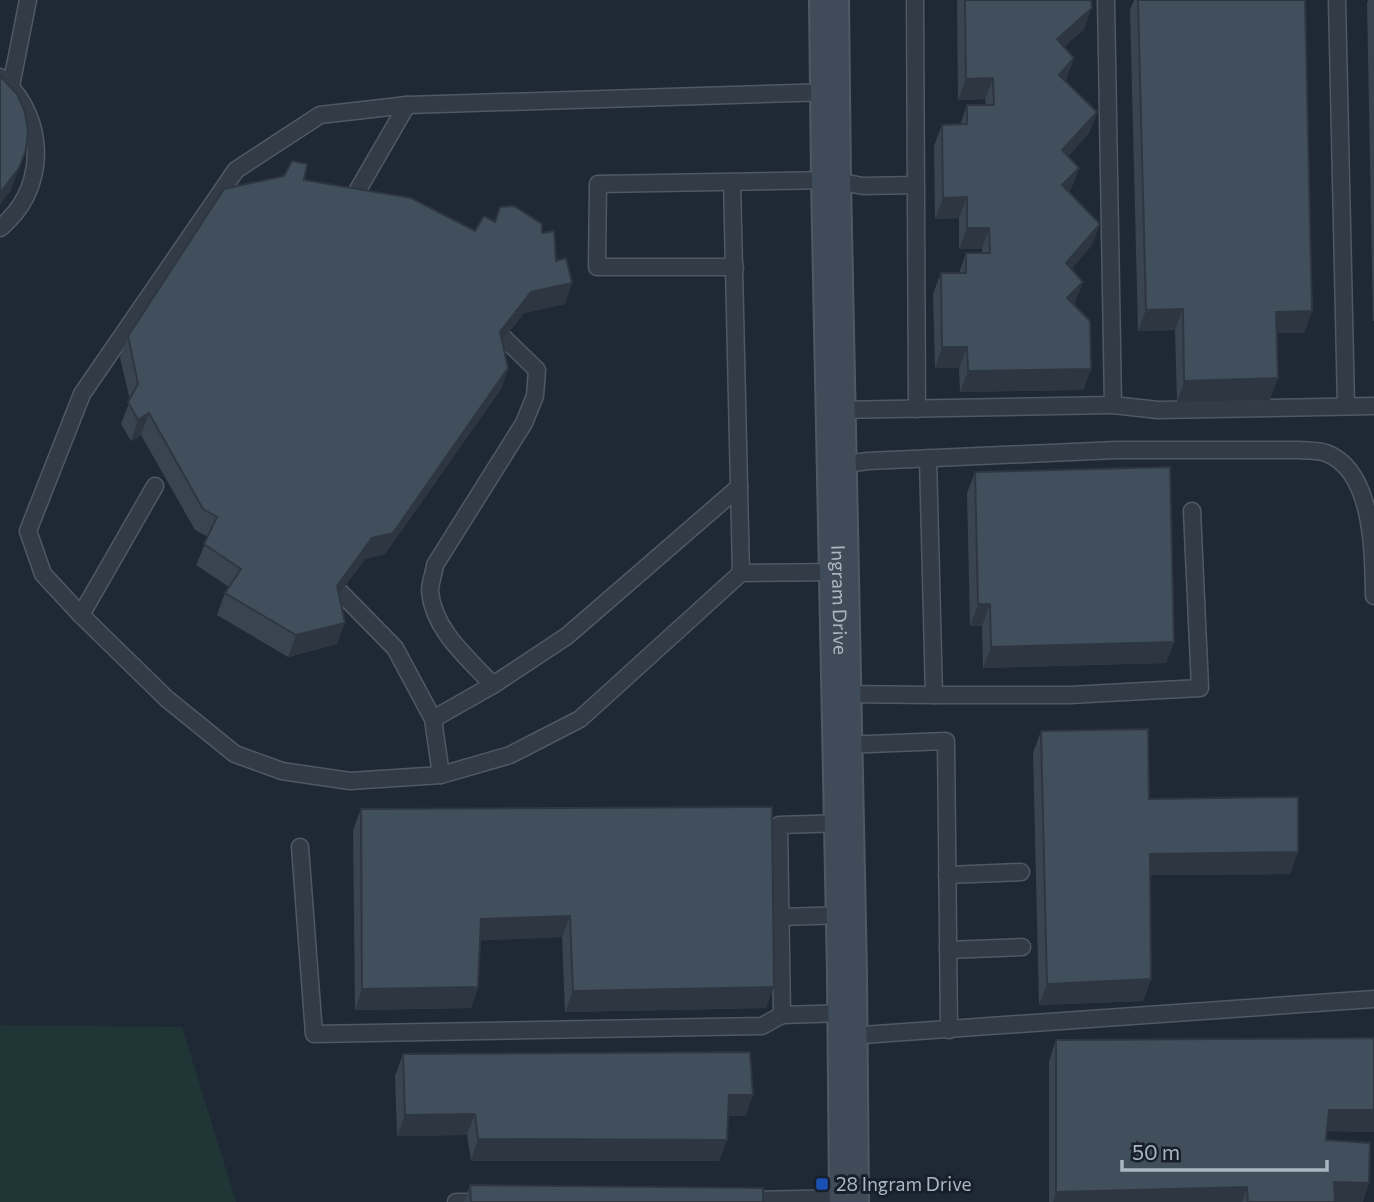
<svg xmlns="http://www.w3.org/2000/svg" width="1374" height="1202" font-family="Commissioner,sans-serif">
	<style>
		.green { fill: #203536 }
		.lines { fill: none; stroke-linecap: round; stroke-linejoin: round }
		.lane-casing { stroke: #4f5964; stroke-width: 19 }
		.secondary-casing { stroke: #4f5964; stroke-width: 42 }
		.lane { stroke: #323b46; stroke-width: 16 }
		.secondary { stroke: #404b59; stroke-width: 38 }
		.wall { fill: #384450 }
		.shaded-wall { fill: #2e3741 }
		.building { fill: #414f5d; stroke: #2e3741; stroke-width: 2 }
		.transit-dot { fill: #1a4fb4; stroke: #17202a; stroke-width: 2.5 }
		.labels { text-anchor: middle; stroke-width: 6; stroke-linejoin: round; paint-order: stroke }
		.street-label { font-size: 19px; fill: #abb6c3; stroke: #17202a }
		.poi-label { font-size: 19px; fill: #abb6c3; stroke: #17202a; text-anchor: start }
	</style>
	<rect width="100%" height="100%" fill="#1e2935"/>
	<path class="green" d="M0,1025L182,1027L236,1202H0Z"/>
	<g class="lines">
		<defs>
			<g id="lane">
				<path d="M915,0L917,409"/>
				<path d="M1106,0L1113,405L1158,410L1374,406"/>
				<path d="M1337,0L1346,406"/>
				<path d="M0,77C41,110 48,172 15,213C10,218 6,224 0,228"/>
				<path d="M11,86L28,0"/>
				<path d="M732,182L741,573L580,719L510,755L441,775L350,781L282,771L235,754L167,699L81,615L43,574L28,531L82,394L236,170L320,115L407,105L830,92"/>
				<path d="M352,200L407,105"/>
				<path d="M735,267H597L598,184L831,180L863,186L916,185"/>
				<path d="M504,338L537,370L535,396L524,423L435,565C434,573 430,583 430,591C433,630 469,659 493,685L567,636L739,487"/>
				<path d="M836,410L1113,405"/>
				<path d="M838,465L868,461L1116,450H1299C1307,451 1318,450 1326,453C1374,471 1373,552 1374,596"/>
				<path d="M741,573L839,572"/>
				<path d="M340,592L395,648L433,719L441,775"/>
				<path d="M81,615L155,486"/>
				<path d="M842,694L934,695L928,458"/>
				<path d="M934,695H1070L1200,688L1192,511"/>
				<path d="M433,719L493,685"/>
				<path d="M843,745L946,741L949,1030"/>
				<path d="M844,823L779,825L782,1015L847,1013"/>
				<path d="M300,847L314,1034L762,1026L782,1015"/>
				<path d="M947,875L1021,872"/>
				<path d="M781,917L846,915"/>
				<path d="M948,950L1022,947"/>
				<path d="M848,1036L1374,999"/>
				<path d="M743,1200L849,1198"/>
				<path d="M456,1202H486"/>
			</g>
			<g id="secondary">
				<path id="s1" d="M829,0L831,180L847,974L849,1202"/>
			</g>
		</defs>
		<use href="#lane" class="lane-casing"/>
		<use href="#secondary" class="secondary-casing"/>
		<use href="#lane" class="lane"/>
		<use href="#secondary" class="secondary"/>
	</g>
	<g class="wall">
		<path d="M957,0H1091L1084,29L1064,47L1074,58L1065,81L1097,112L1089,133L1068,156L1079,168L1071,189L1068,192L1092,245L1071,269L1083,282L1073,305L1091,369L1083,390L960,392L959,368H935L933,294L941,273H959L966,253H982V249H959V218L935,219L934,146L942,125H960L967,105H986L985,99L958,100Z"/>
		<path d="M1134,0H1305L1312,311L1304,333H1277L1270,400L1177,402L1175,330L1138,331L1130,10Z"/>
		<path d="M1368,0H1374V321H1373L1367,3Z"/>
		<path d="M304,180L475,231L495,222L500,207L542,233L556,261L565,304L524,313L502,341L508,368L501,389L385,554L365,559L339,594L337,644L288,657L217,615L225,593L229,587L196,565L208,537L195,530L141,435L131,441L121,424L130,400L120,358L128,336Z"/>
		<path d="M975,472L1174,642L1166,663L983,668L982,626H970L967,493Z"/>
		<path d="M1041,731L1149,799L1298,852L1290,874L1150,875L1151,979L1143,1001L1039,1005L1033,753Z"/>
		<path d="M361,809L766,1008L565,1012L562,937L480,940L478,987L471,1008L355,1010L353,830Z"/>
		<path d="M1374,1038V1132L1327,1131L1326,1140L1363,1202H1049V1061L1056,1040Z"/>
		<path d="M403,1054L753,1095L745,1116H728L727,1140L719,1161H471L467,1135L397,1136L395,1076Z"/>
		<path d="M470,1185L763,1202H464Z"/>
	</g>
	<g class="shaded-wall">
		<path d="M1092,8L1084,29L1049,60L1057,39Z"/>
		<path d="M1074,58L1066,80L1051,96L1059,75Z"/>
		<path d="M993,78L985,99L958,100L966,79Z"/>
		<path d="M1097,112L1089,133L1055,171L1062,150Z"/>
		<path d="M19,168L11,190L0,205V193Z"/>
		<path d="M1079,168L1071,189L1054,207L1062,185Z"/>
		<path d="M967,197L959,218L935,219L943,198Z"/>
		<path d="M1100,224L1092,245L1058,285L1066,263Z"/>
		<path d="M967,228H989L982,249H959Z"/>
		<path d="M1083,282L1075,303L1059,319L1067,298Z"/>
		<path d="M572,283L565,304L524,313L492,353L500,332L531,292Z"/>
		<path d="M1183,309L1175,330L1138,331L1146,310Z"/>
		<path d="M1312,311L1304,333H1269L1276,312Z"/>
		<path d="M942,347H967L959,368H935Z"/>
		<path d="M508,368L501,389L385,554L365,559L329,607L337,586L372,538Z"/>
		<path d="M1091,369L1083,390L960,392L968,371Z"/>
		<path d="M1278,378L1270,400L1177,402L1184,381Z"/>
		<path d="M149,413L141,435L131,441L138,420Z"/>
		<path d="M978,604H990L982,626H970Z"/>
		<path d="M345,623L337,644L288,657L296,635Z"/>
		<path d="M1174,642L1166,663L983,668L991,647Z"/>
		<path d="M1298,852L1290,874L1142,875L1150,854Z"/>
		<path d="M570,916L562,937L473,941L481,919Z"/>
		<path d="M1151,979L1143,1001L1039,1005L1047,984Z"/>
		<path d="M478,987L471,1008L355,1010L362,989Z"/>
		<path d="M774,987L766,1008L565,1012L573,991Z"/>
		<path d="M729,1095H753L745,1116H722Z"/>
		<path d="M1329,1110H1374V1132L1321,1131Z"/>
		<path d="M475,1114L467,1135L397,1136L405,1115Z"/>
		<path d="M478,1139L727,1140L719,1161H471Z"/>
		<path d="M1334,1182L1369,1183L1363,1202H1327Z"/>
		<path d="M1247,1187L1242,1202H1053L1056,1192Z"/>
	</g>
	<g class="building">
		<path d="M965,0H1091L1092,8L1057,39L1074,58L1059,75L1097,112L1062,150L1079,168L1062,185L1100,224L1066,263L1083,282L1067,298L1090,321L1091,369L968,371L967,347H942L941,273H966V253H990L989,228H967V197L943,198L942,125L967,124V105H994L993,78L966,79Z"/>
		<path d="M1138,0H1305L1312,311L1276,312L1278,378L1184,381L1183,309L1146,310Z"/>
		<path d="M0,76L17,94L25,112L28,131L26,150L19,168L0,193Z"/>
		<path d="M292,161L307,164L304,180L411,198L475,231L484,216L495,222L500,207L514,206L542,224V233L554,231L556,261L566,258L572,283L531,292L500,332L508,368L393,533L372,538L337,586L345,623L296,635L225,593L241,569L204,544L217,517L203,509L149,413L138,420L128,402L138,384L128,336L224,189L284,176Z"/>
		<path d="M1170,467L1174,642L991,647L990,604H978L975,472Z"/>
		<path d="M1148,729L1149,799L1298,797V852L1150,854L1151,979L1047,984L1041,731Z"/>
		<path d="M772,807L774,987L573,991L570,916L481,919L478,987L362,989L361,809Z"/>
		<path d="M1374,1038V1110H1329L1326,1140L1370,1143L1369,1183L1334,1182L1335,1202H1248L1247,1187L1056,1192V1040Z"/>
		<path d="M750,1052L753,1095H729L727,1140L478,1139L475,1114L405,1115L403,1054Z"/>
		<path d="M470,1185L763,1188V1202H471Z"/>
	</g>
	<rect class="transit-dot" x="815" y="1177" width="14" height="14" rx="3.5"/>
	<g class="labels">
		<g class="street-label">
			<text dy="7" stroke="none"><textPath href="#s1" startOffset="600">Ingram Drive</textPath></text>
		</g>
		<g class="poi-label">
			<text x="836" y="1191">28 Ingram Drive</text>
		</g>
	</g>
	<path d="M1122 1160v10h205v-10" fill="none" stroke="#abb6c3" stroke-width="3.5"/>
	<text x="1132" y="1160" font-size="21" fill="#abb6c3" stroke="#17202a" stroke-width="5" paint-order="stroke">50 m</text>
</svg>
